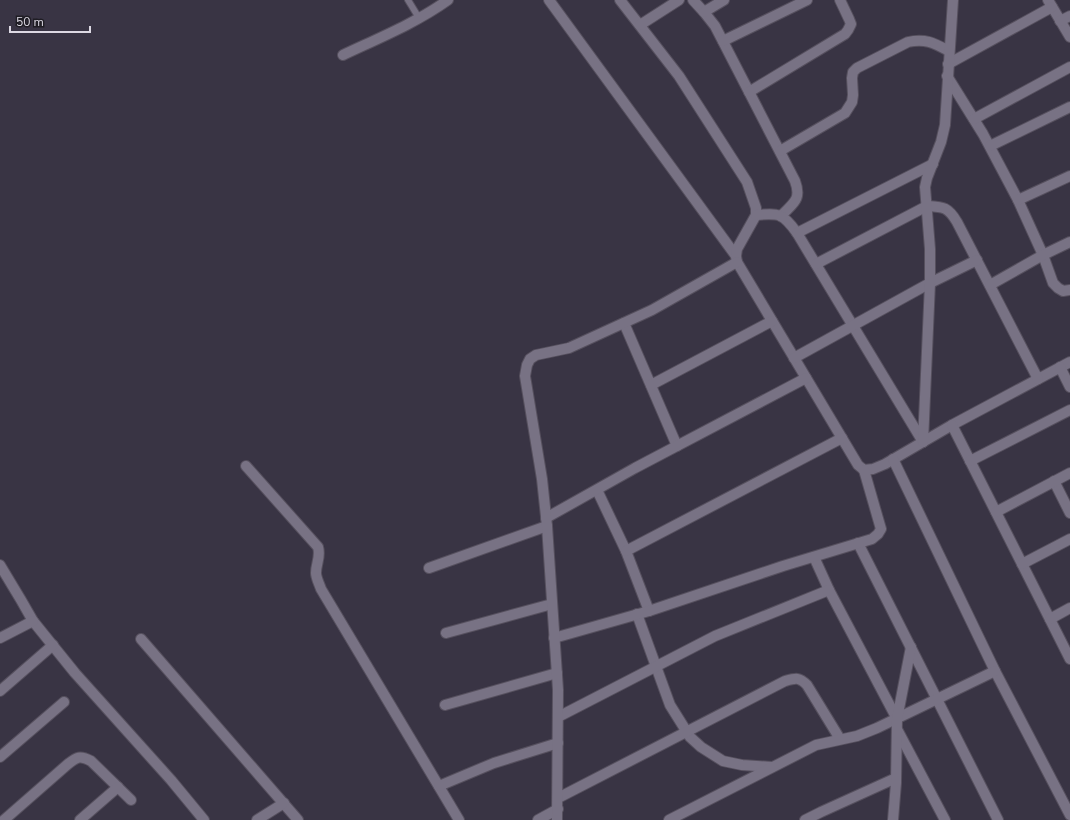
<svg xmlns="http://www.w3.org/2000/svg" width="1070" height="820" font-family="'Nunito Sans',sans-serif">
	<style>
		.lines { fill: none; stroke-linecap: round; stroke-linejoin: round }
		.service-casing { stroke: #56505e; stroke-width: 8 }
		.minor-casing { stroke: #56505e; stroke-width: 12 }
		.service { stroke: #787284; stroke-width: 6 }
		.minor { stroke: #787284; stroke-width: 10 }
	</style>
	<rect width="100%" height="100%" fill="#393444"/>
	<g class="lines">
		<defs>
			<path id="service" d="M408,0L419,18"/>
			<g id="minor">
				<path d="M549,0L736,256"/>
				<path d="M620,0L679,76L747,182L756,208V215L737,249L736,256L737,262L858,465L864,470L873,469L885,464L952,425L1070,362"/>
				<path d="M693,0L704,12L715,26L795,181C802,200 793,203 781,216"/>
				<path d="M1048,0L1070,37"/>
				<path d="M704,12L724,0"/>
				<path d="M1060,21L1070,16"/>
				<path d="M640,25L679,0"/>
				<path d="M723,41L807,0"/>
				<path d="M343,55C379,38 416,23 448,0"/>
				<path d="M948,64L1052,7"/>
				<path d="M947,76L983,134L1018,200L1043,255L1053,283L1058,288L1063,291L1070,290"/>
				<path d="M749,92L845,34L848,30L851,24L849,19L840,0"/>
				<path d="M974,119L1070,67"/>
				<path d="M990,146L1070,107"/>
				<path d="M780,151L845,113L852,102L853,95L852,78L853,72L857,68L908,42C925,38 934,43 949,51"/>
				<path d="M1018,200L1070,176"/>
				<path d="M756,215C779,213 783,213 797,233L923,442"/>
				<path d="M797,233L933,164"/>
				<path d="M816,264L927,206C944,207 948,207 957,222L1038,379"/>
				<path d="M990,285L1043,255L1070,242"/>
				<path d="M624,323L677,446"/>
				<path d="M794,358L930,283L977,260"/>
				<path d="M1060,367L1070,387"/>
				<path d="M651,385L772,321"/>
				<path d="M952,425L1070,659"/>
				<path d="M923,442L930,283V249L925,187L927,178L941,142L945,125L953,0"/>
				<path d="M893,459L995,671L1070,815"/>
				<path d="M970,461L1070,410"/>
				<path d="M246,466L318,547C321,557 316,563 316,573C316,578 319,583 321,589L459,820"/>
				<path d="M1054,481L1070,513"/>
				<path d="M597,490L626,551L649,611"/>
				<path d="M996,512L1070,473"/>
				<path d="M546,518L635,468L806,378"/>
				<path d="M858,543L998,820"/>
				<path d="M626,551L842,438"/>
				<path d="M814,557L829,590L897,719"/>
				<path d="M1022,564L1070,539"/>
				<path d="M0,565L21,600L33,621L75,673L171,780L204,820"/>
				<path d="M429,568L547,526"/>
				<path d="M637,614L670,705L690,737L701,747L723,761L742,765L772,767"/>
				<path d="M1050,619L1070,608"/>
				<path d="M446,633L552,604"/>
				<path d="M0,638L33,621"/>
				<path d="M554,638L649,611L783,566L872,539L878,534L881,529L864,470"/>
				<path d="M141,639L298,820"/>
				<path d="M0,691L53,645"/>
				<path d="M445,705L557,673"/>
				<path d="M558,717L715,636L829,590"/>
				<path d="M898,731L945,820"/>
				<path d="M0,757L64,702"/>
				<path d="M439,786L494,763L558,743"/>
				<path d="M558,798L785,681C796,678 799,677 807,685L840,739"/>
				<path d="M4,820L68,764C77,757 80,755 91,761L131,800"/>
				<path d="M80,820L118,787"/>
				<path d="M257,820L284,803"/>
				<path d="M538,820L558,809"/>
				<path d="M557,820L558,690L547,526L542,479L525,376L527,365L530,359L536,355L569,348L652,310L737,262"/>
				<path d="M669,820L816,745L857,736L877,728L995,671"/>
				<path d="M805,820L821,812L896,778"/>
				<path d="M893,820L896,783L897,719L911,647"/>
			</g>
		</defs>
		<use href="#service" class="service-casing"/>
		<use href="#minor" class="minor-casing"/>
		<use href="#service" class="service"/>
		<use href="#minor" class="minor"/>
	</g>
	<path d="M10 26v6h80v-6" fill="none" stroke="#ddd9e4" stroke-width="2"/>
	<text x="16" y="26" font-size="12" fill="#ddd9e4" stroke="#1f1d24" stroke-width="3" paint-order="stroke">50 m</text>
</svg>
